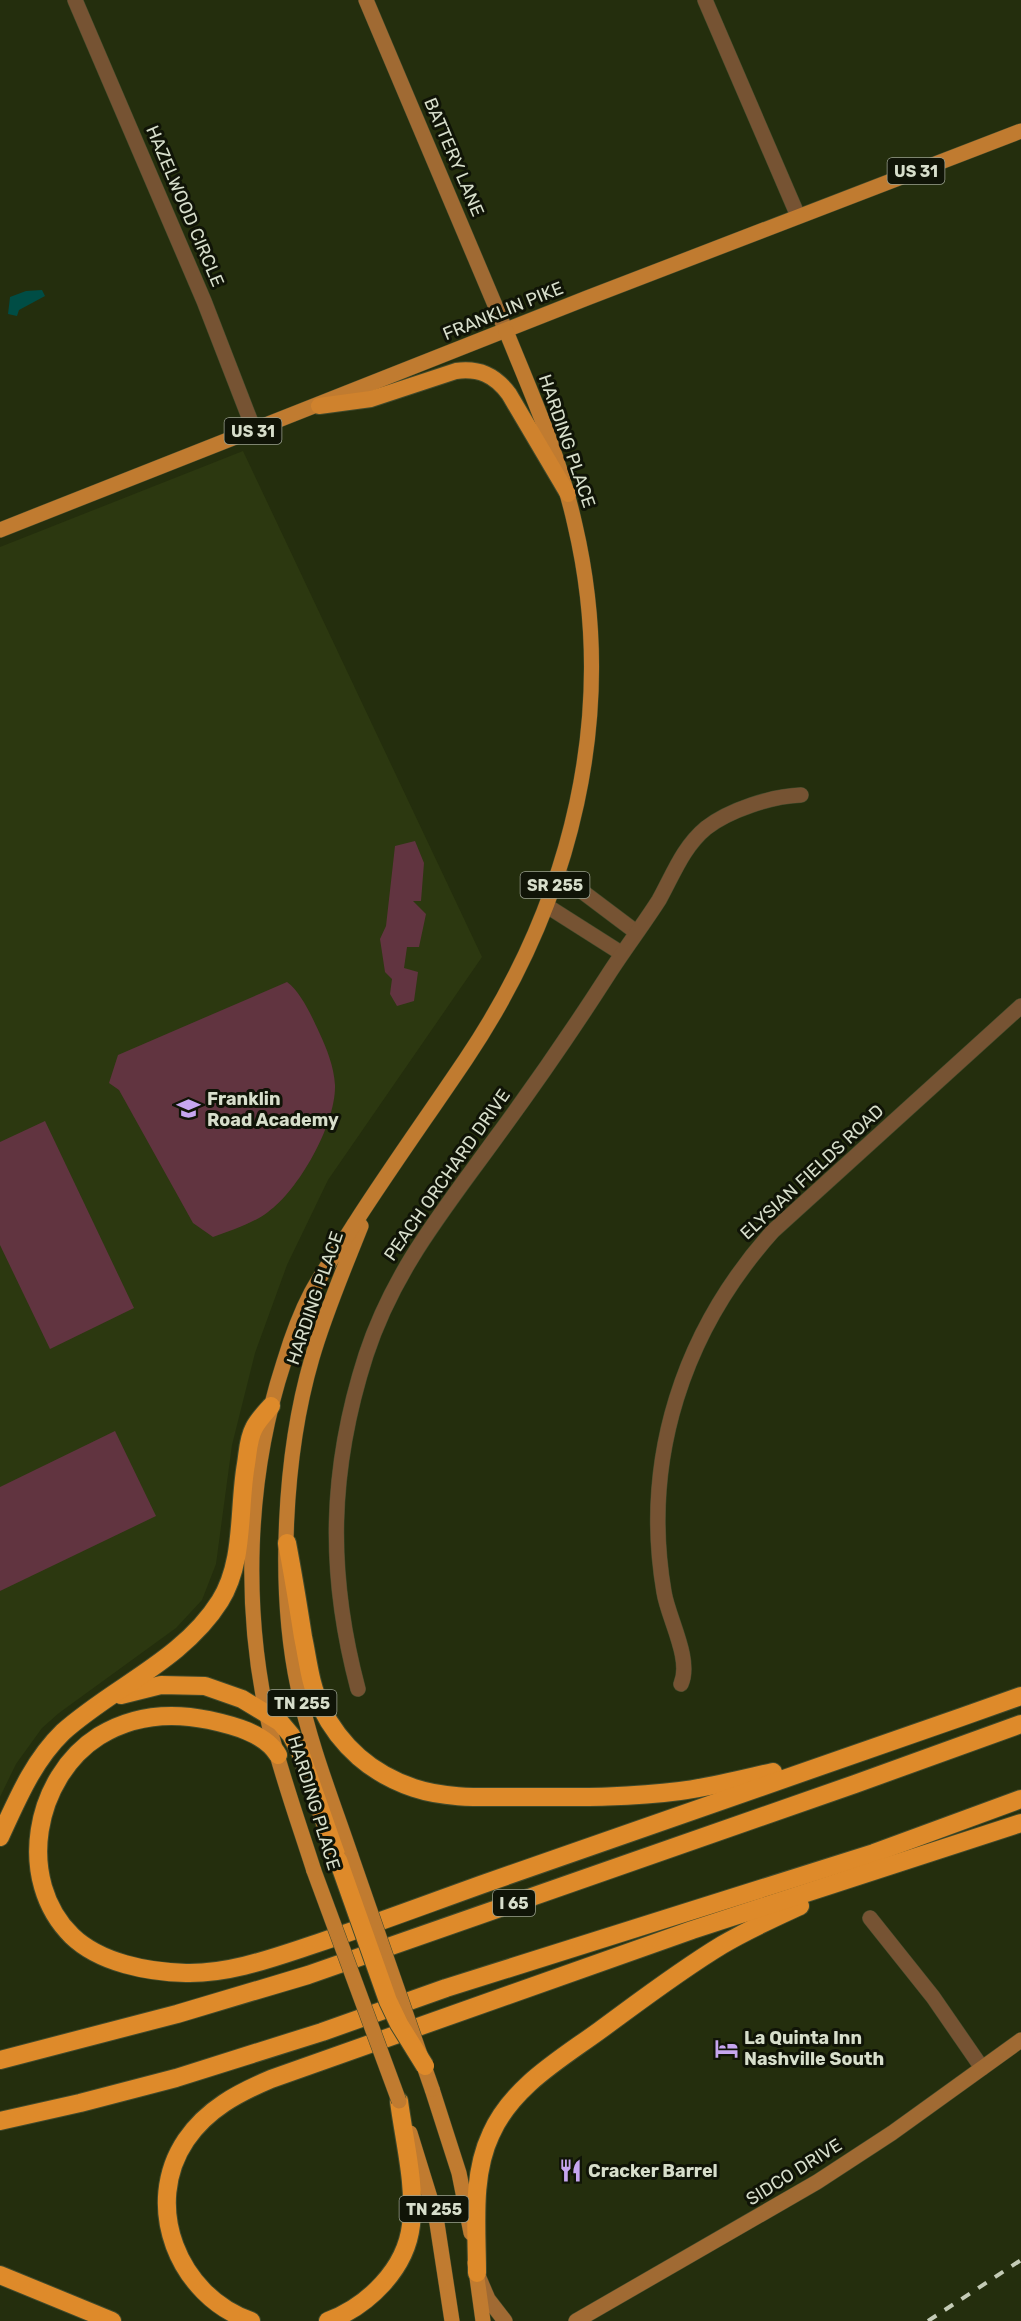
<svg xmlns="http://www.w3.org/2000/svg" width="1021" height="2321" font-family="Rubik,sans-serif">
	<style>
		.built { fill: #2c3810 }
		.green { fill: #613440 }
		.water { fill: #004d45 }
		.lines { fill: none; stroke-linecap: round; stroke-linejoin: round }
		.minor-casing { stroke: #414a2b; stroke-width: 16 }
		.secondary-casing { stroke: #414a2b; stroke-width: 16 }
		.primary-casing { stroke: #414a2b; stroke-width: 16 }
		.trunk-casing { stroke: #414a2b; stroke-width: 18 }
		.motorway-casing { stroke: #414a2b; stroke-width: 20 }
		.minor { stroke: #765333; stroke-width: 15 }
		.secondary { stroke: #a06a33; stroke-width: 15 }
		.primary { stroke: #c07b30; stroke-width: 15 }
		.trunk { stroke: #cf822d; stroke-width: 16 }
		.motorway { stroke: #de8a2a; stroke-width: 18 }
		.rail { stroke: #c4cbb6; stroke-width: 4; stroke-dasharray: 10 10; stroke-linecap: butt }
		.primary-bridge-casing { stroke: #414a2b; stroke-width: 16; stroke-linecap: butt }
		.motorway-bridge-casing { stroke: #414a2b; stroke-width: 20; stroke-linecap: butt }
		.primary-bridge { stroke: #c07b30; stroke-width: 15 }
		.motorway-bridge { stroke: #de8a2a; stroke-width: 18 }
		.labels { text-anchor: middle; stroke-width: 6; stroke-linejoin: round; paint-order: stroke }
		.shield { fill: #101407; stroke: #9ba190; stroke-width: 1.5 }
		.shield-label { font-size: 16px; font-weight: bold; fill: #d7decb }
		.street-label { font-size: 18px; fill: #d7decb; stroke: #101407 }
		.poi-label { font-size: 18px; font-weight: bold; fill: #d7decb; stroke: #101407; text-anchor: start }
	</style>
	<rect width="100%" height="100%" fill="#242e0d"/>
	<path class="built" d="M243,451L482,957L328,1180L287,1265L255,1353L232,1445L216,1564L202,1600L176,1628L59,1713L42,1728L16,1764L0,1797V547Z"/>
	<g class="green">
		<path d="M415,841L424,863L421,901H413L426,914L419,947H407L404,968L418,972L414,1001L397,1006L390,994L392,979L385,972L380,939L386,926L395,846Z"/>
		<path d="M287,982C301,992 312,1017 319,1032C327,1049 334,1067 335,1085C336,1124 299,1190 268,1212C252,1224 232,1230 213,1237L193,1223L119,1090L109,1083L118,1055Z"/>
		<path d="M45,1121L134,1308L50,1349L0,1245V1142Z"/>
		<path d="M115,1431L156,1516L0,1591V1487Z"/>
	</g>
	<path class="water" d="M42,290L45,296L19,310L17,316L8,314L10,297L26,291Z"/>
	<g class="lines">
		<defs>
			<g id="minor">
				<path d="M75,0L204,301L254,430"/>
				<path d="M705,0L798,216"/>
				<path d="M559,874L636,932"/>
				<path d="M547,906L621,953"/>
				<path d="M681,1684C692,1659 668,1618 664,1592C641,1458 684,1330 773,1231L1021,1006"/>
				<path d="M358,1689C327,1573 329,1470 366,1355C394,1270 443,1211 495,1139C534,1086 572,1031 608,975C624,950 643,925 659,900C673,875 683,847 706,828C729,810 772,796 801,795"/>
				<path d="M870,1918L933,1997L982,2068"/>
			</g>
			<g id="secondary">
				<path d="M366,0L506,331"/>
				<path d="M479,2278L488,2299L505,2321"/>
				<path d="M576,2321L817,2182L892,2133L1021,2040"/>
			</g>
			<g id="primary">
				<path d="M0,530L587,298L1021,131"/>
				<path d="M351,1856C332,1800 310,1745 298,1687C277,1588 284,1454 312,1358C325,1313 344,1269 361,1226"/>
				<path d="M314,1871C299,1824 282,1777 270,1729C242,1610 246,1478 284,1362C291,1339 300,1314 311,1293C324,1269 341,1246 355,1223C391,1167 429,1114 466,1059C572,901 619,713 575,525C560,457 532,395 506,331"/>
				<path d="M432,2089L459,2173L471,2233"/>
				<path d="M410,2133L436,2217L452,2321"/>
				<path d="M475,2263L483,2321"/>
			</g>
			<path id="trunk" d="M319,406L371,399L456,371C479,368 495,375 509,394L568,494"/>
			<g id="motorway">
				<path d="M287,1543C293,1574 298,1605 303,1637C308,1660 310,1685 321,1707C340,1746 372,1774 414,1788C447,1799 483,1797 517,1797C571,1797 626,1798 680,1791C711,1787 742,1779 773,1772"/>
				<path d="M121,1695L161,1685L205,1686L242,1699L280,1722L291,1735L300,1752L338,1860"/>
				<path d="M278,1755C265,1733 232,1725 209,1720C171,1712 133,1715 99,1736C34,1777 15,1880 72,1936C100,1963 148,1972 186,1973C231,1974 275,1957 318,1943C374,1924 430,1903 486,1883C664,1819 843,1759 1021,1696"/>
				<path d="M0,1837C17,1800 33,1761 63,1732C113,1687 183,1660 220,1601C245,1561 238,1509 246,1464C248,1452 248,1439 254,1428C258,1420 265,1413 271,1406"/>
				<path d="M0,2060L177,2014L308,1975L855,1784L1021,1724"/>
				<path d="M0,2121L80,2103L176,2078L322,2032L446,1988L874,1853L1021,1799"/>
				<path d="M477,2273C477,2227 471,2176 491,2134C512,2087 559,2060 599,2031C640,2001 679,1971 722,1945C747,1930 774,1918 800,1906"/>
				<path d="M0,2275L112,2321"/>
				<path d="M251,2321C178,2296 142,2205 186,2140C207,2109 238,2093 271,2079L692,1930L1021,1823"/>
				<path d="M328,2321C368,2306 406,2269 411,2225C416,2186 404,2140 399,2101"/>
			</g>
		</defs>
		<use href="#minor" class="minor-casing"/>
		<use href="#secondary" class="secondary-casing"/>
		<use href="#primary" class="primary-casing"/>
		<use href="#trunk" class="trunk-casing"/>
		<use href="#motorway" class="motorway-casing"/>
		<use href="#minor" class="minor"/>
		<use href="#secondary" class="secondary"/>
		<use href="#primary" class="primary"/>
		<use href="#trunk" class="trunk"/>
		<use href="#motorway" class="motorway"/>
		<path class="rail" d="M928,2321L1021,2260"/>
		<defs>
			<g id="primary-bridge">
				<path d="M351,1856L432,2089"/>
				<path d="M314,1871L399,2101"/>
			</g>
			<path id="motorway-bridge" d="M338,1860L388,2001L399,2024L425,2066"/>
		</defs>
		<use href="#primary-bridge" class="primary-bridge-casing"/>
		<use href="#motorway-bridge" class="motorway-bridge-casing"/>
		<use href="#primary-bridge" class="primary-bridge"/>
		<use href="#motorway-bridge" class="motorway-bridge"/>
	</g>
	<defs>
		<symbol id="school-bare" viewBox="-9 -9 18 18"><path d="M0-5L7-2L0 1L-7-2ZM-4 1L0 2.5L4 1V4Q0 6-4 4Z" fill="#c6a6f0" stroke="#101407" stroke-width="2.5" paint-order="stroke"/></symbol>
		<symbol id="hotel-bare" viewBox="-9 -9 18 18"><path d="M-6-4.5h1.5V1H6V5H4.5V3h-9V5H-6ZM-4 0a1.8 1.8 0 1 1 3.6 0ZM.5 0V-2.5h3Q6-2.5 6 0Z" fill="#c6a6f0" stroke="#101407" stroke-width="2.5" paint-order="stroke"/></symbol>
		<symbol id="restaurant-bare" viewBox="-9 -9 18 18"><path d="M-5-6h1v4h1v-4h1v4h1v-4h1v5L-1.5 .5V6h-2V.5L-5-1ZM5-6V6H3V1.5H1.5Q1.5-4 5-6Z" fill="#c6a6f0" stroke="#101407" stroke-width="2.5" paint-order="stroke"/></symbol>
	</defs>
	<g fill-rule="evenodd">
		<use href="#school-bare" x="172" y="1092" width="33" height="33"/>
		<use href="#hotel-bare" x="710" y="2032" width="33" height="33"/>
		<use href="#restaurant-bare" x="554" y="2154" width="33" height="33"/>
	</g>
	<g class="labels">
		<g class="shield">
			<rect x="887.5" y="158" width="57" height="26" rx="4.5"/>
			<rect x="224.5" y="418" width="57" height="26" rx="4.5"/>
			<rect x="520.5" y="872" width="69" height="26" rx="4.5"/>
			<rect x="267.5" y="1690" width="69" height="26" rx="4.5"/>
			<rect x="493" y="1890" width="42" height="26" rx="4.5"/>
			<rect x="399.5" y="2196" width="69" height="26" rx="4.5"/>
		</g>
		<g class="shield-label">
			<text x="916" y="177">US 31</text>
			<text x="253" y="437">US 31</text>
			<text x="555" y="891">SR 255</text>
			<text x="302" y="1709">TN 255</text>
			<text x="514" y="1909">I 65</text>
			<text x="434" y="2215">TN 255</text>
		</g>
		<g class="street-label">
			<text transform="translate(454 157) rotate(67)" y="6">BATTERY LANE</text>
			<text transform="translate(185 206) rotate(67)" y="6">HAZELWOOD CIRCLE</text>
			<text transform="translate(503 311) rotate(-22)" y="6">FRANKLIN PIKE</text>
			<text transform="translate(567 441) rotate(71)" y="6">HARDING PLACE</text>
			<text transform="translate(812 1172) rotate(-43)" y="6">ELYSIAN FIELDS ROAD</text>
			<text transform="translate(447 1175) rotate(-55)" y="6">PEACH ORCHARD DRIVE</text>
			<text transform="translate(315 1298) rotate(-71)" y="6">HARDING PLACE</text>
			<text transform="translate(314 1803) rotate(73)" y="6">HARDING PLACE</text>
			<text transform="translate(794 2172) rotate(-32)" y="6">SIDCO DRIVE</text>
		</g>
		<g class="poi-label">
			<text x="207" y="1105">Franklin<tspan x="207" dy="21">Road Academy</tspan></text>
			<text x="744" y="2044">La Quinta Inn<tspan x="744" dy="21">Nashville South</tspan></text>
			<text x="588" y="2177">Cracker Barrel</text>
		</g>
	</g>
</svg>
